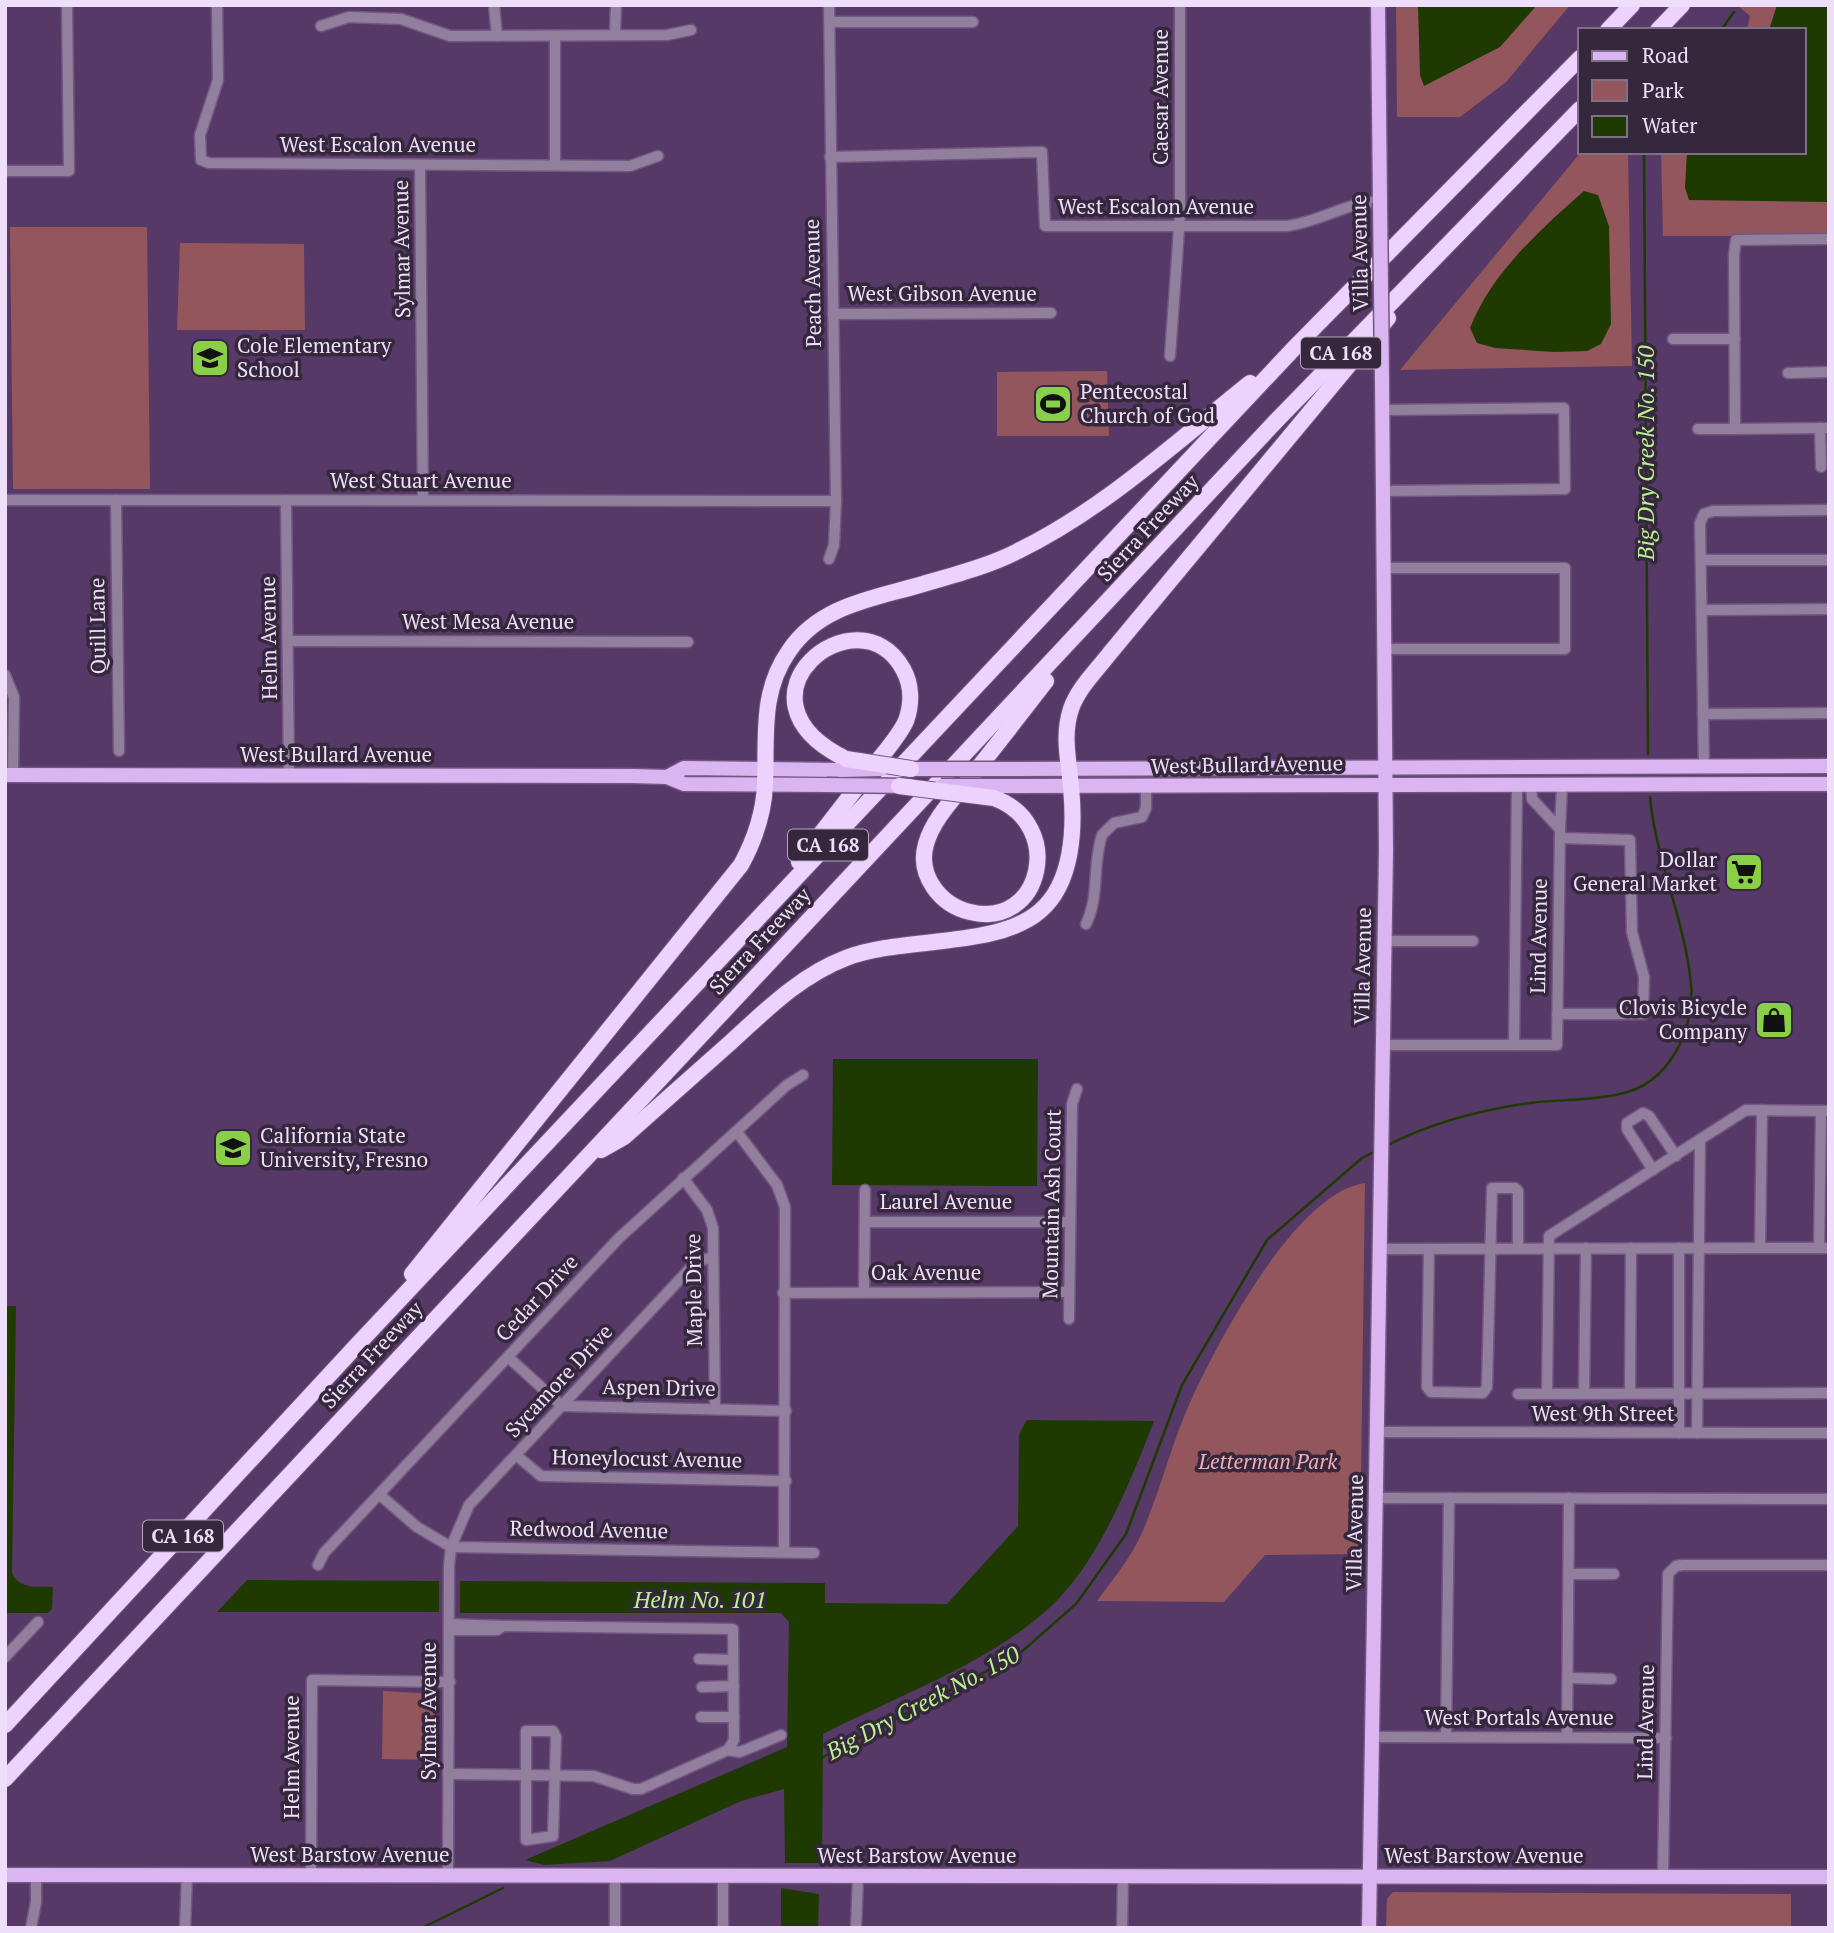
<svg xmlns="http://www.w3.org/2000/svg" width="1834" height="1933" font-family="'PT Serif',serif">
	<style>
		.green { fill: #93565d }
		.water { fill: #1e3a00 }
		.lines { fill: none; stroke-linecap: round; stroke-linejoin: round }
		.stream { stroke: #1e3a00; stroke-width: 2.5 }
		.minor-casing { stroke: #725781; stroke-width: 13 }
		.major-casing { stroke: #725781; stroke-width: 17 }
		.highway-casing { stroke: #725781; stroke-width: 18 }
		.minor { stroke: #927f9d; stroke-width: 10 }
		.major { stroke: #dbb4f2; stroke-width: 14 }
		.highway { stroke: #eed2fe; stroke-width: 16 }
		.major-bridge-casing { stroke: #725781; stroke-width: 17; stroke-linecap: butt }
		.highway-bridge-casing { stroke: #725781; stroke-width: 18; stroke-linecap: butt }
		.major-bridge { stroke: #dbb4f2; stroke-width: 14 }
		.highway-bridge { stroke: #eed2fe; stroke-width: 16 }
		.labels { text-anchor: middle; stroke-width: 7; stroke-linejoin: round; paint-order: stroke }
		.shield { fill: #35273c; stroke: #b7a7c1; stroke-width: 2 }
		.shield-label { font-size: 19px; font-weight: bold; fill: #efdefa }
		.street-label { font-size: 21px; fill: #efdefa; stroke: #35273c }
		.poi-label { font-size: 21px; fill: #efdefa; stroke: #35273c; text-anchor: start }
		.park-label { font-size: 21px; font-style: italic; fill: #f4adb4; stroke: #35273c }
		.water-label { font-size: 23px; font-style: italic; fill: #b9f18e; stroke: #35273c }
	</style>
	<rect width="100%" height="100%" fill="#563967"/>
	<g class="green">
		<path d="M1396,5H1570L1506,82L1460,117H1397Z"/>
		<path d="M1737,5H1829V236H1663L1661,152H1804V30H1747L1750,16Z"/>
		<path d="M1581,152H1628L1632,366L1400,370Z"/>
		<path d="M10,227H147L150,489H13Z"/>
		<path d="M180,243L304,244L305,330H177Z"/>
		<path d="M1107,371L1109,436H997V372Z"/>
		<path d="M1365,1183L1360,1554L1265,1555L1224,1602L1097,1601C1112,1580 1130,1559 1141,1535C1161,1490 1172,1440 1193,1396C1220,1338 1297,1192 1365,1183Z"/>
		<path d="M383,1691L438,1694L437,1760L382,1759Z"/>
		<path d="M1393,1892L1791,1894V1928H1386L1387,1899Z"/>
	</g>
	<g class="water">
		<path d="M1418,5H1537L1500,47L1424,86L1420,75Z"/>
		<path d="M1777,5H1829V202L1689,200L1685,188L1687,152H1804V30H1769Z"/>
		<path d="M1584,191L1598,195L1609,226L1611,324L1601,344L1587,351L1554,352L1495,348L1477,343L1470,328C1492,272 1540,230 1584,191Z"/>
		<path d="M833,1059H1038L1037,1186L832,1185Z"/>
		<path d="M5,1306H16L12,1573C20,1590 37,1586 53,1587L52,1609L48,1613H5Z"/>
		<path d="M1027,1420L1154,1421C1130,1482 1098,1565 1047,1610C987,1664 895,1697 823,1734L822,1863H785L784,1789L741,1801L610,1861L544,1865L525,1860L787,1747L789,1622L781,1613H460V1581L825,1583V1603L947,1604L1018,1526L1019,1434Z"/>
		<path d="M247,1580L439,1581V1612H217Z"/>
		<path d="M781,1888L819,1894L818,1928H781Z"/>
	</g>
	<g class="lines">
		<g class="stream">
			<path d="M1721,30L1734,12"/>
			<path d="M1644,152L1648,754"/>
			<path d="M1388,1145C1433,1122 1481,1110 1530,1103C1560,1099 1591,1101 1620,1094C1669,1084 1695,1030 1691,984C1685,921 1656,861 1650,797"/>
			<path d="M821,1758L1019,1654L1076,1604L1126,1534L1182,1385L1267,1240L1362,1158L1376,1151"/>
			<path d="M422,1928L503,1888"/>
		</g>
		<defs>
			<g id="minor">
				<path d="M217,5L218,80L200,135L201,160L209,163L630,166L658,156"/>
				<path d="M494,5L497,36"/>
				<path d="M829,22H973"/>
				<path d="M321,26L349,17L401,19L450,36L667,35L691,30"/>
				<path d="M615,35L616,5"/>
				<path d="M555,36V165"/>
				<path d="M830,157L1042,152L1045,226H1287C1320,222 1347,202 1380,201"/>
				<path d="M420,165L423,500"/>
				<path d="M5,171H69L67,5"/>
				<path d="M1829,239L1736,240L1734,255L1735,429L1829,428"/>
				<path d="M833,314L1051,313"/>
				<path d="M1673,339H1735"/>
				<path d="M1170,356L1180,215V5"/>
				<path d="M1788,373L1829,372"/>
				<path d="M1382,410L1564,408L1565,489L1383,491"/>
				<path d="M1820,428L1821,467"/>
				<path d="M1698,429H1735"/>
				<path d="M5,500L836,501"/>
				<path d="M116,500L119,751"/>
				<path d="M286,500L289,776"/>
				<path d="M829,559L834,545L836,501L829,5"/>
				<path d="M1701,560H1829"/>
				<path d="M1384,568H1565V649H1385"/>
				<path d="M1702,610L1829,609"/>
				<path d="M289,641L688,642"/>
				<path d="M5,675L14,697L13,775"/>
				<path d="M1703,714L1829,713"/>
				<path d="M1704,767L1700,523L1704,514L1713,511L1829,510"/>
				<path d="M1531,786L1532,799L1560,829L1562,786"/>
				<path d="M1086,924C1100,895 1092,865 1102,835L1114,823L1142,817L1146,808V787"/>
				<path d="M1384,941H1473"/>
				<path d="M1557,1014H1643L1644,977L1632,932L1630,840L1560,838"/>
				<path d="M1383,1045H1514L1517,785"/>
				<path d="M1514,1045H1557L1560,829"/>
				<path d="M737,1132L777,1185L785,1207L784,1552"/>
				<path d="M1653,1170L1627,1129V1123L1643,1113L1649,1116L1676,1156"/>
				<path d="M683,1178L707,1210L713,1228L715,1409"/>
				<path d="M865,1222H1070"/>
				<path d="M1679,1248V1433"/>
				<path d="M1760,1248L1762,1110"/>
				<path d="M1819,1248L1821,1111"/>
				<path d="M1379,1249L1829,1248"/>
				<path d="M1429,1249L1427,1387L1431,1392L1483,1393L1487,1387L1492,1188H1515L1518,1191V1248"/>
				<path d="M864,1292L865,1190"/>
				<path d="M783,1293L1069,1292"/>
				<path d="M1069,1319L1072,1104L1077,1089"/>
				<path d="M508,1357L562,1406L786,1411"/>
				<path d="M1584,1393L1586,1248"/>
				<path d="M1630,1393L1631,1248"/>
				<path d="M1518,1394L1829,1393"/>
				<path d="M1547,1394L1549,1236L1746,1110L1829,1111"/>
				<path d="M1377,1432L1829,1433"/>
				<path d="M1697,1433L1700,1140"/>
				<path d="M516,1455L541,1476L786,1481"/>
				<path d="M380,1495L417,1527L451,1547L814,1553"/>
				<path d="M1376,1498L1829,1499"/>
				<path d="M318,1565L324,1553L619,1238L787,1085L803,1075"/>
				<path d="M1569,1574H1614"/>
				<path d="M449,1624L503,1626L497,1630H449"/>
				<path d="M503,1626L733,1629L734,1740L728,1750"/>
				<path d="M5,1657L38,1622"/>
				<path d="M699,1659L733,1660"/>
				<path d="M1568,1678L1611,1679"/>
				<path d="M702,1687L734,1686"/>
				<path d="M701,1717H734"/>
				<path d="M526,1731H553L556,1737L553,1836L526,1840Z"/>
				<path d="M1372,1737L1666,1738"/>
				<path d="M1446,1737L1449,1498"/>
				<path d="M1567,1737L1569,1498"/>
				<path d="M448,1774L594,1776L633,1789H641L728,1750L740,1752L781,1735"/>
				<path d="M311,1876L312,1680L450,1682"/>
				<path d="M448,1876L449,1566L451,1547L469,1505L696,1262L713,1257"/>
				<path d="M1663,1876L1668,1574L1676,1566L1683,1565H1829"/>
				<path d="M31,1928L36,1902V1875"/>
				<path d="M185,1928L187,1876"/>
				<path d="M615,1928V1875"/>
				<path d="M723,1928V1875"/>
				<path d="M856,1928L858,1877"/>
				<path d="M1122,1928L1123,1878"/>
			</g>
			<g id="major">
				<path d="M1378,5L1380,203"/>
				<path d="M1012,769L1829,766"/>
				<path d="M5,775L632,776L667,777L684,784L827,785"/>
				<path d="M667,777L684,768L841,770"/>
				<path d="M998,786L1829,784"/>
				<path d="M5,1875L1829,1877"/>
				<path d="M1369,1928L1386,850L1382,380"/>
			</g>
			<g id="highway">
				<path d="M1608,30L1632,5"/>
				<path d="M1658,30L1682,5"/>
				<path d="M994,798C1066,824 1042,930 970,912C940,905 917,875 926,844C933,819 955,797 970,778C996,746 1021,713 1046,681"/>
				<path d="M799,862C823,831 847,800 871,769C883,754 898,738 906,721C912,704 912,685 903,669C858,588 721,698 846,759"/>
				<path d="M601,1150L624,1137C660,1105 696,1073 731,1042C766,1010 801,975 846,958C902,936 996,949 1040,911C1073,883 1075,828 1071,787C1069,761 1062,736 1071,709C1078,688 1097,670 1110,653L1388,318"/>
				<path d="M412,1274L741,865C754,841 764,812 765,784C767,737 760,692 789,651C820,605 873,599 923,584C954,575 989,566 1018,551C1104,509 1176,442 1250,383"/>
				<path d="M5,1725L357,1345L1298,344L1580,58"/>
				<path d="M5,1779L1276,421L1580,109"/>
			</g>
		</defs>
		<use href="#minor" class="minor-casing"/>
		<use href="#major" class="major-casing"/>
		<use href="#highway" class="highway-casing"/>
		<use href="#minor" class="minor"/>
		<use href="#major" class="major"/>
		<use href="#highway" class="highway"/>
		<defs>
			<g id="major-bridge">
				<path d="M1380,203L1382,380"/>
				<path d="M902,769H1012"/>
				<path d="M841,770L881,769"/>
				<path d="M827,785L910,786"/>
				<path d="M941,786H998"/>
			</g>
			<g id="highway-bridge">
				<path d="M846,759L911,769"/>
				<path d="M899,786L994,798"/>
			</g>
		</defs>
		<use href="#major-bridge" class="major-bridge-casing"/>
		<use href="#highway-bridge" class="highway-bridge-casing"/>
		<use href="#major-bridge" class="major-bridge"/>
		<use href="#highway-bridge" class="highway-bridge"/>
	</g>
	<defs>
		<symbol id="school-square" viewBox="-11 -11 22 22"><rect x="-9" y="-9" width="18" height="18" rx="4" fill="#89cf48" stroke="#35273c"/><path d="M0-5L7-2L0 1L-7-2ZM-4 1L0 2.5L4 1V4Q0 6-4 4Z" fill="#111"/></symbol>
		<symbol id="stadium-square" viewBox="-11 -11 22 22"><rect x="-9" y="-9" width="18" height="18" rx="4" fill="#89cf48" stroke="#35273c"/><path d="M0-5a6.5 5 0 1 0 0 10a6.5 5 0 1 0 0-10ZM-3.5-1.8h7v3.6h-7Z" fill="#111"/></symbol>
		<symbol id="supermarket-square" viewBox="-11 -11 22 22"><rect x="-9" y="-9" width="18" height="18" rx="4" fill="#89cf48" stroke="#35273c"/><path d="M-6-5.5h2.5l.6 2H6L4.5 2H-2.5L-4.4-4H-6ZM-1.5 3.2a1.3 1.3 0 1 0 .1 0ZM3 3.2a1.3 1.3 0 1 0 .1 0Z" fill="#111"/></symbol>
		<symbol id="shop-square" viewBox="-11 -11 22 22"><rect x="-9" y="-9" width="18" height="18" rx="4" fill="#89cf48" stroke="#35273c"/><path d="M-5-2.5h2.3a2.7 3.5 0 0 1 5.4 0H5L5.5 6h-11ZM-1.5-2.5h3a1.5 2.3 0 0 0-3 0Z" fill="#111"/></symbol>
		<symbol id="university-square" viewBox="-11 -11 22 22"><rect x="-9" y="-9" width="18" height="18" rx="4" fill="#89cf48" stroke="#35273c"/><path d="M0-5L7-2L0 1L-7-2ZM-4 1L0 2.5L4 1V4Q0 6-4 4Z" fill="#111"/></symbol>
	</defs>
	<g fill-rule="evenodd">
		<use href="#school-square" x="188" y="336" width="44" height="44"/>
		<use href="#stadium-square" x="1031" y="382" width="44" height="44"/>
		<use href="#supermarket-square" x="1722" y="850" width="44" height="44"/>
		<use href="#shop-square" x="1752" y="998" width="44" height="44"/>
		<use href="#university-square" x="211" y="1126" width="44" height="44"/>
	</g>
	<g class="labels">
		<g class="shield">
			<rect x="1301" y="337.5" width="80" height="31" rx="5"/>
			<rect x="788" y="829.5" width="80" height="31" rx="5"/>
			<rect x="143" y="1520.5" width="80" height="31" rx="5"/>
		</g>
		<g class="shield-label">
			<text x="1341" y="360">CA 168</text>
			<text x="828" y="852">CA 168</text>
			<text x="183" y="1543">CA 168</text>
		</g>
		<g class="street-label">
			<text transform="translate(1161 97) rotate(-90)" y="7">Caesar Avenue</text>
			<text x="378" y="152">West Escalon Avenue</text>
			<text x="1156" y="214">West Escalon Avenue</text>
			<text transform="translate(402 249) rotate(-91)" y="7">Sylmar Avenue</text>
			<text transform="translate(1360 253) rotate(-91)" y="7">Villa Avenue</text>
			<text transform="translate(813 283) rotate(-91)" y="7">Peach Avenue</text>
			<text x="942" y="301">West Gibson Avenue</text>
			<text x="421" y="488">West Stuart Avenue</text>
			<text transform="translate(1148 528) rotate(-47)" y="7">Sierra Freeway</text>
			<text x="488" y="629">West Mesa Avenue</text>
			<text transform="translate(98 626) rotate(-91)" y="7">Quill Lane</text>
			<text transform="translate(269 638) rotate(-91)" y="7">Helm Avenue</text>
			<text x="336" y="762">West Bullard Avenue</text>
			<text transform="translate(1247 765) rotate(-1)" y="7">West Bullard Avenue</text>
			<text transform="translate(1539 936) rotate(-89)" y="7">Lind Avenue</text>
			<text transform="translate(760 941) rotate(-47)" y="7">Sierra Freeway</text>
			<text transform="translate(1363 966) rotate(-89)" y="7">Villa Avenue</text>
			<text x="946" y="1209">Laurel Avenue</text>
			<text transform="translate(1052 1204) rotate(-89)" y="7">Mountain Ash Court</text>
			<text x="926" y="1280">Oak Avenue</text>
			<text transform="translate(694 1290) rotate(-91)" y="7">Maple Drive</text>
			<text transform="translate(537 1298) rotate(-47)" y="7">Cedar Drive</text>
			<text transform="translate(372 1355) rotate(-47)" y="7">Sierra Freeway</text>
			<text transform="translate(559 1381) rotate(-47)" y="7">Sycamore Drive</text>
			<text transform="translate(659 1388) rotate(1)" y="7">Aspen Drive</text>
			<text x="1603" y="1421">West 9th Street</text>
			<text transform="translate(647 1459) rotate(1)" y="7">Honeylocust Avenue</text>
			<text transform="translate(589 1530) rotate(1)" y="7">Redwood Avenue</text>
			<text transform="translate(1355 1533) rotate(-89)" y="7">Villa Avenue</text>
			<text transform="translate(429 1711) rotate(-90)" y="7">Sylmar Avenue</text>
			<text x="1519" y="1725">West Portals Avenue</text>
			<text transform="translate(1646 1722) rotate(-89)" y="7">Lind Avenue</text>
			<text transform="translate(292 1757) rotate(-90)" y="7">Helm Avenue</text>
			<text x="350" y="1862">West Barstow Avenue</text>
			<text x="917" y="1863">West Barstow Avenue</text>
			<text x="1484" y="1863">West Barstow Avenue</text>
		</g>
		<g class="poi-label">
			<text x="237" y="353">Cole Elementary<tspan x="237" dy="24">School</tspan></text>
			<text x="1080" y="399">Pentecostal<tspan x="1080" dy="24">Church of God</tspan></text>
			<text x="1717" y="867" text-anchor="end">Dollar<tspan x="1717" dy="24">General Market</tspan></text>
			<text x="1747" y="1015" text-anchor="end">Clovis Bicycle<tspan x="1747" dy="24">Company</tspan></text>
			<text x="260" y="1143">California State<tspan x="260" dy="24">University, Fresno</tspan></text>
		</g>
		<g class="park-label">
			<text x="1268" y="1469">Letterman Park</text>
		</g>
		<g class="water-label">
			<text transform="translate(1646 453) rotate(-90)" y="8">Big Dry Creek No. 150</text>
			<text x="700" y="1608">Helm No. 101</text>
			<text transform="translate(923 1703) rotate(-28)" y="8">Big Dry Creek No. 150</text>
		</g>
	</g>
	<rect width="1834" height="1933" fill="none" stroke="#efdefa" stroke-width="14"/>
	<rect x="1578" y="28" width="228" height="126" fill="#35273c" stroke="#7f7088" stroke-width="2"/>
	<rect x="1592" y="51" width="35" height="10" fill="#dbb4f2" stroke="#7f7088" stroke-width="2"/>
	<text x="1642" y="63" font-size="21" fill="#efdefa">Road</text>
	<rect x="1592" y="80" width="35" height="21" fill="#93565d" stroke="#7f7088" stroke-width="2"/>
	<text x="1642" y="98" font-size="21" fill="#efdefa">Park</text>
	<rect x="1592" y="116" width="35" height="21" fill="#1e3a00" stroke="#7f7088" stroke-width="2"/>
	<text x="1642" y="133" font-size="21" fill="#efdefa">Water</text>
</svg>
